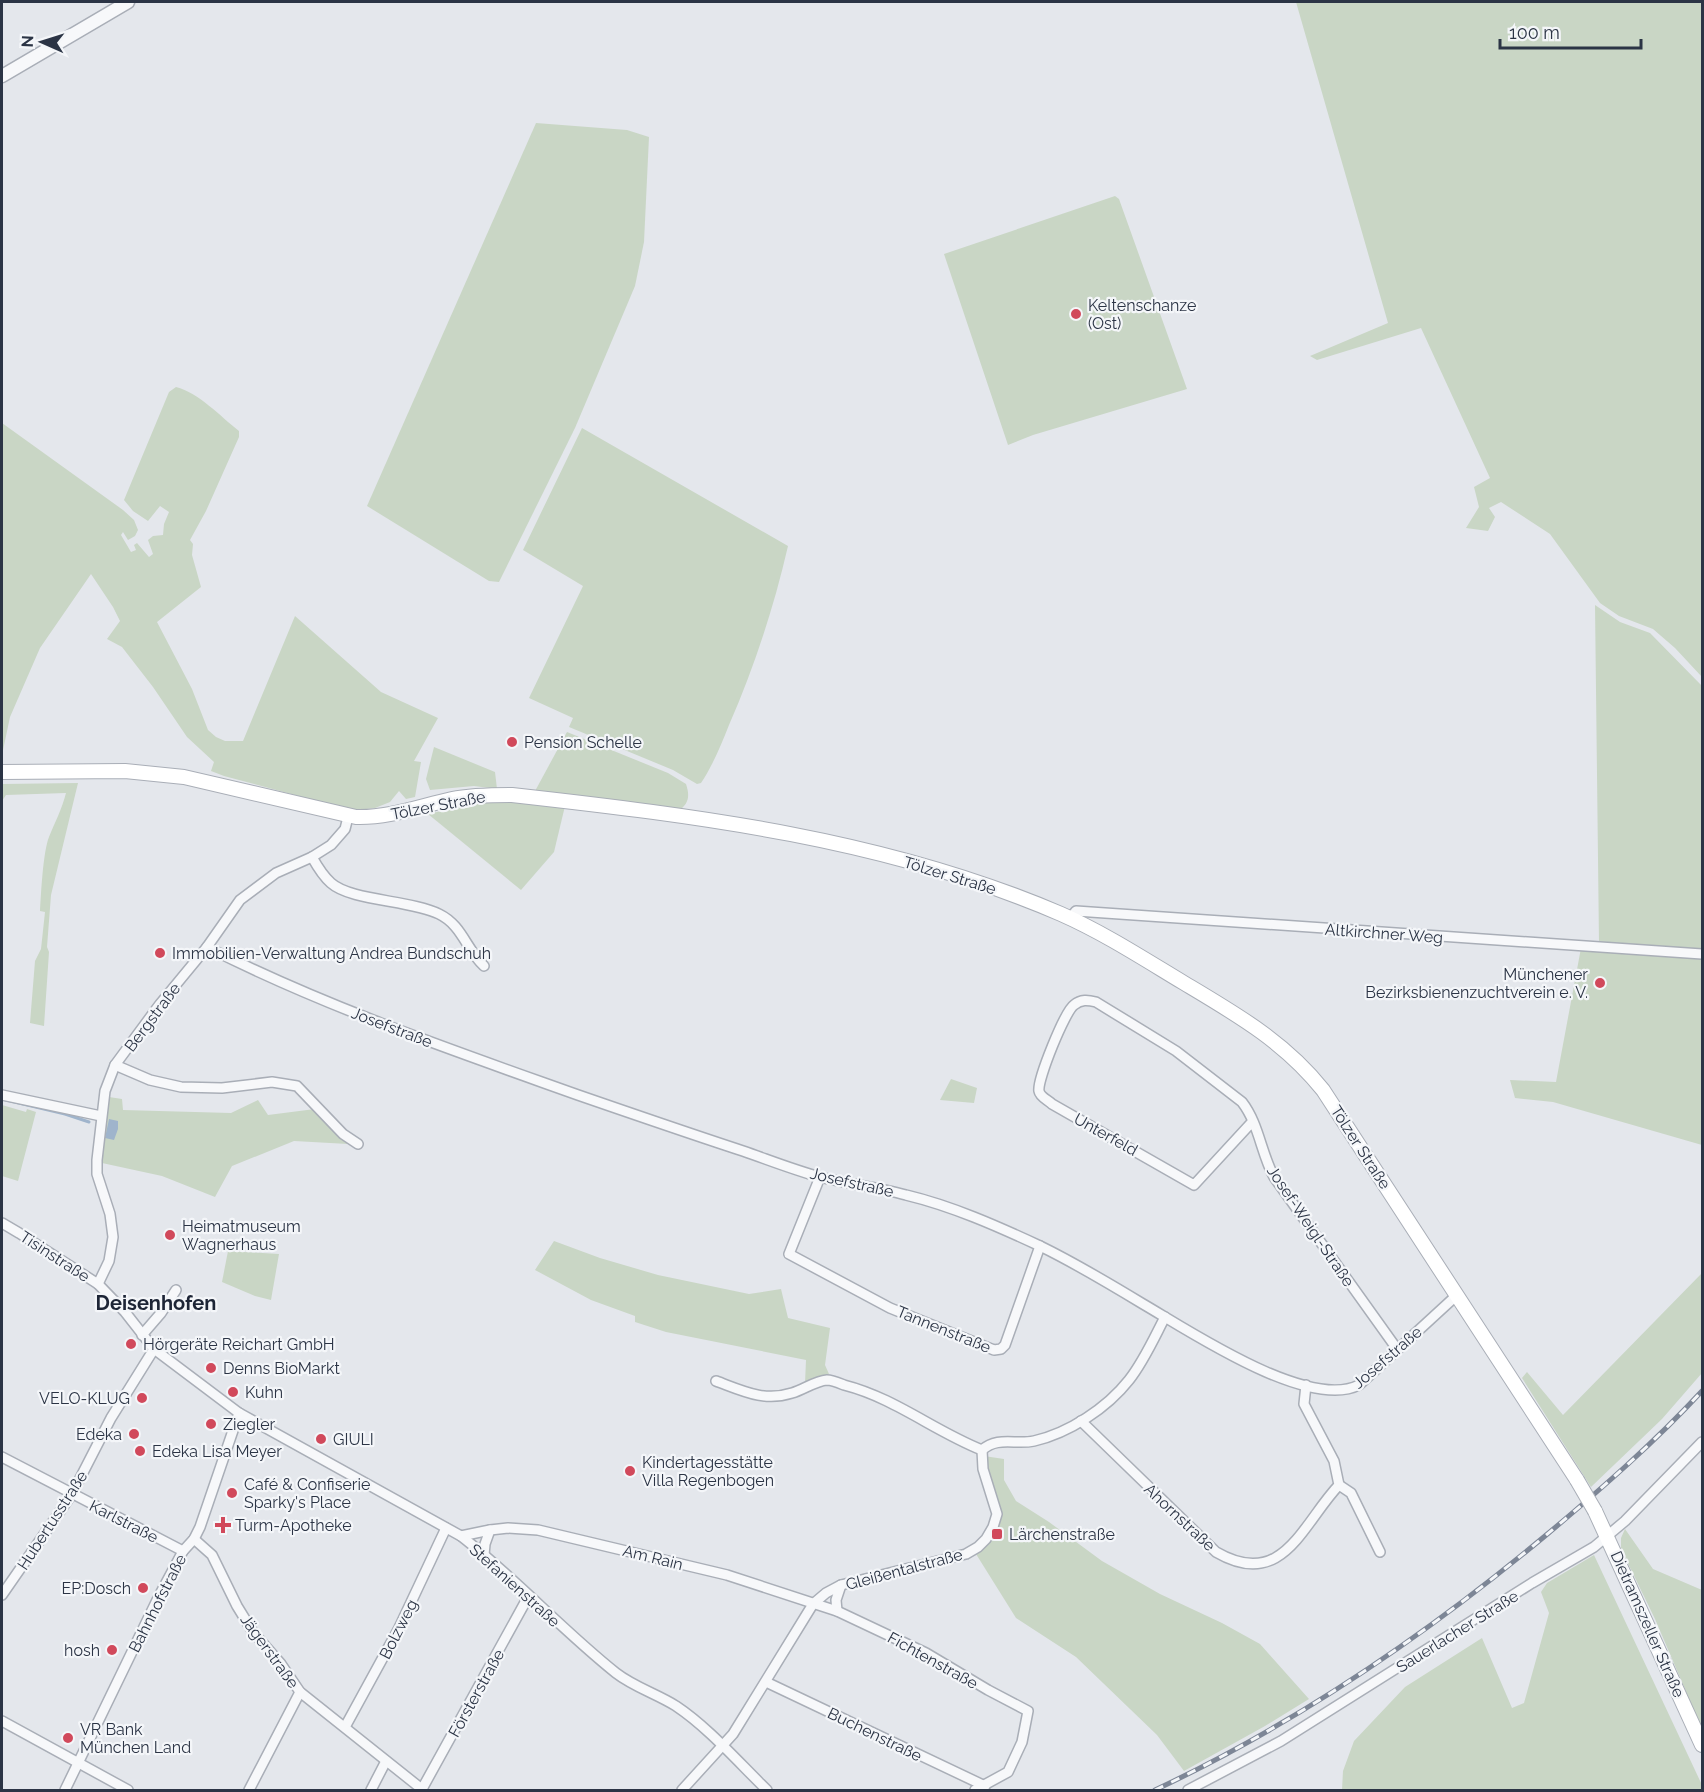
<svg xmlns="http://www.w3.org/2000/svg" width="1704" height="1792" font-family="Raleway,sans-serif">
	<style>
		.green { fill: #c9d6c5 }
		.water { fill: #9fb4cc }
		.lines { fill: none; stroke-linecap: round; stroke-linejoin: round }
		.stream { stroke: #9fb4cc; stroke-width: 3 }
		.minor-casing { stroke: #a9aeb7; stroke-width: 12 }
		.tertiary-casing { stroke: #a9aeb7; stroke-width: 15 }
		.secondary-casing { stroke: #a9aeb7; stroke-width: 16 }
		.minor { stroke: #f7f8fa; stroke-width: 9 }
		.tertiary { stroke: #f7f8fa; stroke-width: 12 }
		.secondary { stroke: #fff; stroke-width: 14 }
		.rail-casing { stroke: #7d8696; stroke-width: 5 }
		.rail { stroke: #f4f6f9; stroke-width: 3; stroke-dasharray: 9; stroke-linecap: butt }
		.secondary-bridge-casing { stroke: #a9aeb7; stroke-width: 16; stroke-linecap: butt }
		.secondary-bridge { stroke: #fff; stroke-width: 14 }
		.poi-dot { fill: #d1495b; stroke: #f4f6f9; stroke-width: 2 }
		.labels { text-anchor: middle; stroke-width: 4.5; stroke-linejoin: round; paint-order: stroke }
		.poi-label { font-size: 16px; fill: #2b3445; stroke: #f4f6f9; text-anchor: start }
		.street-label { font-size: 16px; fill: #2b3445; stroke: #f4f6f9 }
		.quarter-label { font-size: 20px; font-weight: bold; fill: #1d2536; stroke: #f4f6f9 }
	</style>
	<rect width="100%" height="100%" fill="#e4e7ec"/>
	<g class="green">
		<path d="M1296,2H1702V677L1675,648L1653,629L1619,616L1600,603L1550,534L1501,502L1489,508L1495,517L1488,531L1466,528L1479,507L1474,487L1490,478L1421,328L1317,360L1310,356L1388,323Z"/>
		<path d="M536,123L627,130L649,137L644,242L635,286L575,428L499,582L489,581L367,506Z"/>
		<path d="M1115,196L1119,199L1187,389L1033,435L1008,445L944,254Z"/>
		<path d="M176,387C199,393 220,416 239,431V437L206,511L190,540L193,544L192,555L201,587L157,622L192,689L208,730L216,737L225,741H243L295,616L381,692L438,718L414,761L421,762L415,797L406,799L399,791L390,802L375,808L357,810L335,808L306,798L224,776L211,771L214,762L187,737L153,687L122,647L107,639L120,621L113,607L91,574L40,648L10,717L2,755V423L123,510L134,520L138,530L135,536L128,540L123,532L121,535L131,552L136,550L134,545L137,543L149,557L153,554L148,540L153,536L163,535L164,524L169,512L160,506L148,521L133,511L124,500L169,392Z"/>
		<path d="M582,428L788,546C774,607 754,668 729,725C721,745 713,765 701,783L697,784L673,770L569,727L573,718L529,698L583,586L523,550Z"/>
		<path d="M1595,605L1620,622L1650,633L1702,686V949L1599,943Z"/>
		<path d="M567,732L668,773L686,784C690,796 689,804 678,811L534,793Z"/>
		<path d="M434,747L495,772L497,789L474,786L430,790L426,779Z"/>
		<path d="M78,783L51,895L47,947L49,952L44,1026L30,1023L35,961L41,949L45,912L40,911C41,894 43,852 49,837C55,822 62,809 66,793L6,795L2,801V784Z"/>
		<path d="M495,799L565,806L554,852L521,890L428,814Z"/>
		<path d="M1581,948L1702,958V1145L1553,1102L1515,1098L1510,1080L1556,1082Z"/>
		<path d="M951,1079L977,1088L974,1103L940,1100Z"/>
		<path d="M109,1097L122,1099L123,1110L231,1113L258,1100L268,1115L315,1109L348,1144L294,1141L232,1166L215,1197L162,1176L102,1163Z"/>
		<path d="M2,1105L26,1112L27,1109L36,1112L18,1181L2,1176Z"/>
		<path d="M554,1241L600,1258L658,1275L749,1294L781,1289L788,1318L830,1328L825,1365L829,1374L805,1383L806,1360L666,1332L635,1322V1316L591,1300L535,1270Z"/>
		<path d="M228,1251L279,1254L271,1300L255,1296L222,1282Z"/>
		<path d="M1702,1273V1373L1662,1419L1591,1487L1522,1378L1527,1372L1563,1415Z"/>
		<path d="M984,1456L1004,1459V1480L1016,1501L1049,1522L1102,1561L1160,1594L1222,1623L1260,1644L1309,1699L1265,1726L1184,1771L1157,1735L1076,1657L1016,1618L976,1554C1014,1518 997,1501 984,1456Z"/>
		<path d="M1625,1529L1653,1569L1702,1590V1729L1655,1619L1621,1549V1538Z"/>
		<path d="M1594,1555L1702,1785V1790H1342L1343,1771L1354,1741L1405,1687L1482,1638L1512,1708L1524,1703L1549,1613L1541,1592L1547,1583Z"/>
	</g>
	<path class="water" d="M109,1119L118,1121V1129L114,1140L105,1138Z"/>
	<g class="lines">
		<path class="stream" d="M2,1099L65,1114L89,1122"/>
		<defs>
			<g id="minor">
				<path d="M312,857C317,866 323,876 331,883C351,901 411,900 439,914C462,925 466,949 484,966"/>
				<path d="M1070,918L1076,911L1702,954"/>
				<path d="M207,947C326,1007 452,1050 578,1095C633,1114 688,1133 743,1151C769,1160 794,1170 820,1177C848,1184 878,1187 906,1195C952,1206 997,1226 1040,1246C1075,1263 1110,1284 1143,1304C1188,1330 1308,1411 1359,1385L1457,1295"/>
				<path d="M115,1065L150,1080L181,1087L222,1088L272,1082L297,1086L343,1134L358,1144"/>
				<path d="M2,1095L101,1116"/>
				<path d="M1253,1121L1194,1185L1052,1104C1048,1100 1040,1097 1039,1091C1037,1080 1065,1011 1074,1005C1081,999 1088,1000 1096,1002L1176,1051L1242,1102C1259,1124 1261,1153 1274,1177L1397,1349"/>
				<path d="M820,1177L789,1254L890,1308L994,1350L1001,1349L1005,1345L1040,1246"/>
				<path d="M2,1223L19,1233L98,1284L125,1312L154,1349L239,1413L461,1536C515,1578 562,1630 616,1673C634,1687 657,1694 676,1706C709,1728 739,1763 767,1790"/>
				<path d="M98,1284L109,1261L113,1237L110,1214L97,1174V1160L105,1091L115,1065L160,1004L207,947L240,900L276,873L312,857L331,845L345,829L348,817"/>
				<path d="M142,1335L161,1313L176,1290"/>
				<path d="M716,1381C743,1391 764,1402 792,1393C803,1390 815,1381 827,1380C832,1380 839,1383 844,1385C895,1398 934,1431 982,1450"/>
				<path d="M1081,1421L1216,1552C1283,1591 1302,1524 1339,1485L1334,1461L1304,1404L1306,1385"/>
				<path d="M982,1450C998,1436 1015,1445 1034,1441C1069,1433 1107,1408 1129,1380C1144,1361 1154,1338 1165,1317"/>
				<path d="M2,1457L183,1551"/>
				<path d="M1339,1485L1351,1493L1380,1552"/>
				<path d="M461,1536L490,1530L508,1528L538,1530L727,1575L837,1611L926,1653L988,1690L1028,1711L1022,1742L1008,1772L975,1790"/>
				<path d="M194,1539L212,1555L237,1606L253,1632L281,1664L300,1692L423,1790"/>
				<path d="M484,1555L485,1544L490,1530"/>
				<path d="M2,1595L72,1494L111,1418L154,1349"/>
				<path d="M837,1611L836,1600L841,1585"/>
				<path d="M766,1682L985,1786"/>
				<path d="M2,1721L128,1790"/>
				<path d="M345,1727L398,1630L446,1528"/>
				<path d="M422,1789L528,1597"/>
				<path d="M65,1790L159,1596L183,1551L194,1539L200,1527L239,1413"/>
				<path d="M249,1790L300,1692"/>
				<path d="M371,1790L386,1761"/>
				<path d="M682,1790L733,1734L813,1604L826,1593L841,1585L966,1554L978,1547L986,1539L993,1527L997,1514L983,1469L982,1450"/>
				<path d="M1188,1790L1281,1741L1532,1583L1594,1547L1625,1521L1702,1442"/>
			</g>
			<path id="tertiary" d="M2,76L128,2"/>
			<g id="secondary">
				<path d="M2,772L125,771L184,777L356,817C389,818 420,806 452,799C472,795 492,795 512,795C699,816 887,839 1061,914C1104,933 1144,959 1184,983C1236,1014 1285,1042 1323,1090L1577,1480"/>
				<path d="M1595,1511L1702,1745"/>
			</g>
		</defs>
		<use href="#minor" class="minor-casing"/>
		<use href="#tertiary" class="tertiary-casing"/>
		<use href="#secondary" class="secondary-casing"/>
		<use href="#minor" class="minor"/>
		<use href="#tertiary" class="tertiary"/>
		<use href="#secondary" class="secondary"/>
		<defs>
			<path id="rail" d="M1155,1790C1295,1724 1426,1635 1545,1536C1600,1490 1654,1443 1702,1391"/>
		</defs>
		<use href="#rail" class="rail-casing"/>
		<use href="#rail" class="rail"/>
		<defs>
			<path id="secondary-bridge" d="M1577,1480L1595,1511"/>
		</defs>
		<use href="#secondary-bridge" class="secondary-bridge-casing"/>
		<use href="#secondary-bridge" class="secondary-bridge"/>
	</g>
	<g class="poi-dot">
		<circle cx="1076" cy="314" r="6"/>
		<circle cx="512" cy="742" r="6"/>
		<circle cx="160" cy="953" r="6"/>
		<circle cx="1600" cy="983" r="6"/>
		<circle cx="170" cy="1235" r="6"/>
		<circle cx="131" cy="1344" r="6"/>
		<circle cx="211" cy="1368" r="6"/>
		<circle cx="233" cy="1392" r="6"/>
		<circle cx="142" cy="1398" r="6"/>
		<circle cx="211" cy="1424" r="6"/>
		<circle cx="134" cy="1434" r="6"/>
		<circle cx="321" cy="1439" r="6"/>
		<circle cx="140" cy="1451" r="6"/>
		<circle cx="630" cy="1471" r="6"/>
		<circle cx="232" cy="1493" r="6"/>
		<path d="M220 1516h6v6h6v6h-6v6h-6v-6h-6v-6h6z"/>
		<rect x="991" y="1528" width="12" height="12" rx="3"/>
		<circle cx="143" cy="1588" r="6"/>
		<circle cx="112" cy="1650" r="6"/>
		<circle cx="68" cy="1738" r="6"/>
	</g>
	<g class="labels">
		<g class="poi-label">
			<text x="1088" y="311">Keltenschanze<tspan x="1088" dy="18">(Ost)</tspan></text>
			<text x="524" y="748">Pension Schelle</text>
			<text x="172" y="959">Immobilien-Verwaltung Andrea Bundschuh</text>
			<text x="1588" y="980" text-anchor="end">Münchener<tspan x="1588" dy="18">Bezirksbienenzuchtverein e. V.</tspan></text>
			<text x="182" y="1232">Heimatmuseum<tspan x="182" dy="18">Wagnerhaus</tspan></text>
			<text x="143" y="1350">Hörgeräte Reichart GmbH</text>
			<text x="223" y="1374">Denns BioMarkt</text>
			<text x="245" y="1398">Kuhn</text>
			<text x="130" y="1404" text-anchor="end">VELO-KLUG</text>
			<text x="223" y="1430">Ziegler</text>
			<text x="122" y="1440" text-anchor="end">Edeka</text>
			<text x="333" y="1445">GIULI</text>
			<text x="152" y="1457">Edeka Lisa Meyer</text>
			<text x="642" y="1468">Kindertagesstätte<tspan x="642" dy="18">Villa Regenbogen</tspan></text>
			<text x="244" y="1490">Café &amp; Confiserie<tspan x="244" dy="18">Sparky's Place</tspan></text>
			<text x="235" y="1531">Turm-Apotheke</text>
			<text x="1009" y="1540">Lärchenstraße</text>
			<text x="131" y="1594" text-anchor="end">EP:Dosch</text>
			<text x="100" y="1656" text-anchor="end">hosh</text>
			<text x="80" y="1735">VR Bank<tspan x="80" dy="18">München Land</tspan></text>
		</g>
		<g class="street-label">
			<text transform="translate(438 805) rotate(-11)" y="6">Tölzer Straße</text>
			<text transform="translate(950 875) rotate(17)" y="6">Tölzer Straße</text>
			<text transform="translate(1384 933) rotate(4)" y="6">Altkirchner Weg</text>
			<text transform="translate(152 1017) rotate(-53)" y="6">Bergstraße</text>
			<text transform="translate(392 1027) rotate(21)" y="6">Josefstraße</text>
			<text transform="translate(1106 1134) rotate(29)" y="6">Unterfeld</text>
			<text transform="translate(1361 1147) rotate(57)" y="6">Tölzer Straße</text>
			<text transform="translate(852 1182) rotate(13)" y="6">Josefstraße</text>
			<text transform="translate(1311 1226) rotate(56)" y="6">Josef-Weigl-Straße</text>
			<text transform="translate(55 1256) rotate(33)" y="6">Tisinstraße</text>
			<text transform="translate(944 1329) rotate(22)" y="6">Tannenstraße</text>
			<text transform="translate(1387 1357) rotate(-41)" y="6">Josefstraße</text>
			<text transform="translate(1180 1517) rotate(43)" y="6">Ahornstraße</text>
			<text transform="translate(52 1520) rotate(-57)" y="6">Hubertusstraße</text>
			<text transform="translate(124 1521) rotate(27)" y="6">Karlstraße</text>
			<text transform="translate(653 1557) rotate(14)" y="6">Am Rain</text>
			<text transform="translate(904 1569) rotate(-15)" y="6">Gleißentalstraße</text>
			<text transform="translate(515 1585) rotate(42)" y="6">Stefanienstraße</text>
			<text transform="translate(157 1603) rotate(-63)" y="6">Bahnhofstraße</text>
			<text transform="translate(1648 1624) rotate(66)" y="6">Dietramszeller Straße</text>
			<text transform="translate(398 1629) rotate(-63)" y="6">Bolzweg</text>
			<text transform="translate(1457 1631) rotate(-32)" y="6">Sauerlacher Straße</text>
			<text transform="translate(270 1651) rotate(54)" y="6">Jägerstraße</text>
			<text transform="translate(933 1660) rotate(29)" y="6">Fichtenstraße</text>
			<text transform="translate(476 1693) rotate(-61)" y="6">Försterstraße</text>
			<text transform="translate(875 1734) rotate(26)" y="6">Buchenstraße</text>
		</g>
		<g class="quarter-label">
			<text x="156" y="1310">Deisenhofen</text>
		</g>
	</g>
	<rect width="1704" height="1792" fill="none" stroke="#2b3445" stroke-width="6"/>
	<g transform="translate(42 42) rotate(273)" stroke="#f4f6f9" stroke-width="4.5" paint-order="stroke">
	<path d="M0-4.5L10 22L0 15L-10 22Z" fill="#2b3445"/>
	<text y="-9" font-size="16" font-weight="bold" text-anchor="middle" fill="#2b3445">N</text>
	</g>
	<path d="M1500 39v9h141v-9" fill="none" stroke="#2b3445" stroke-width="3"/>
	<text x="1509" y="39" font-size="18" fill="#2b3445" stroke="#f4f6f9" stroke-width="4.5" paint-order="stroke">100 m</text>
</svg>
